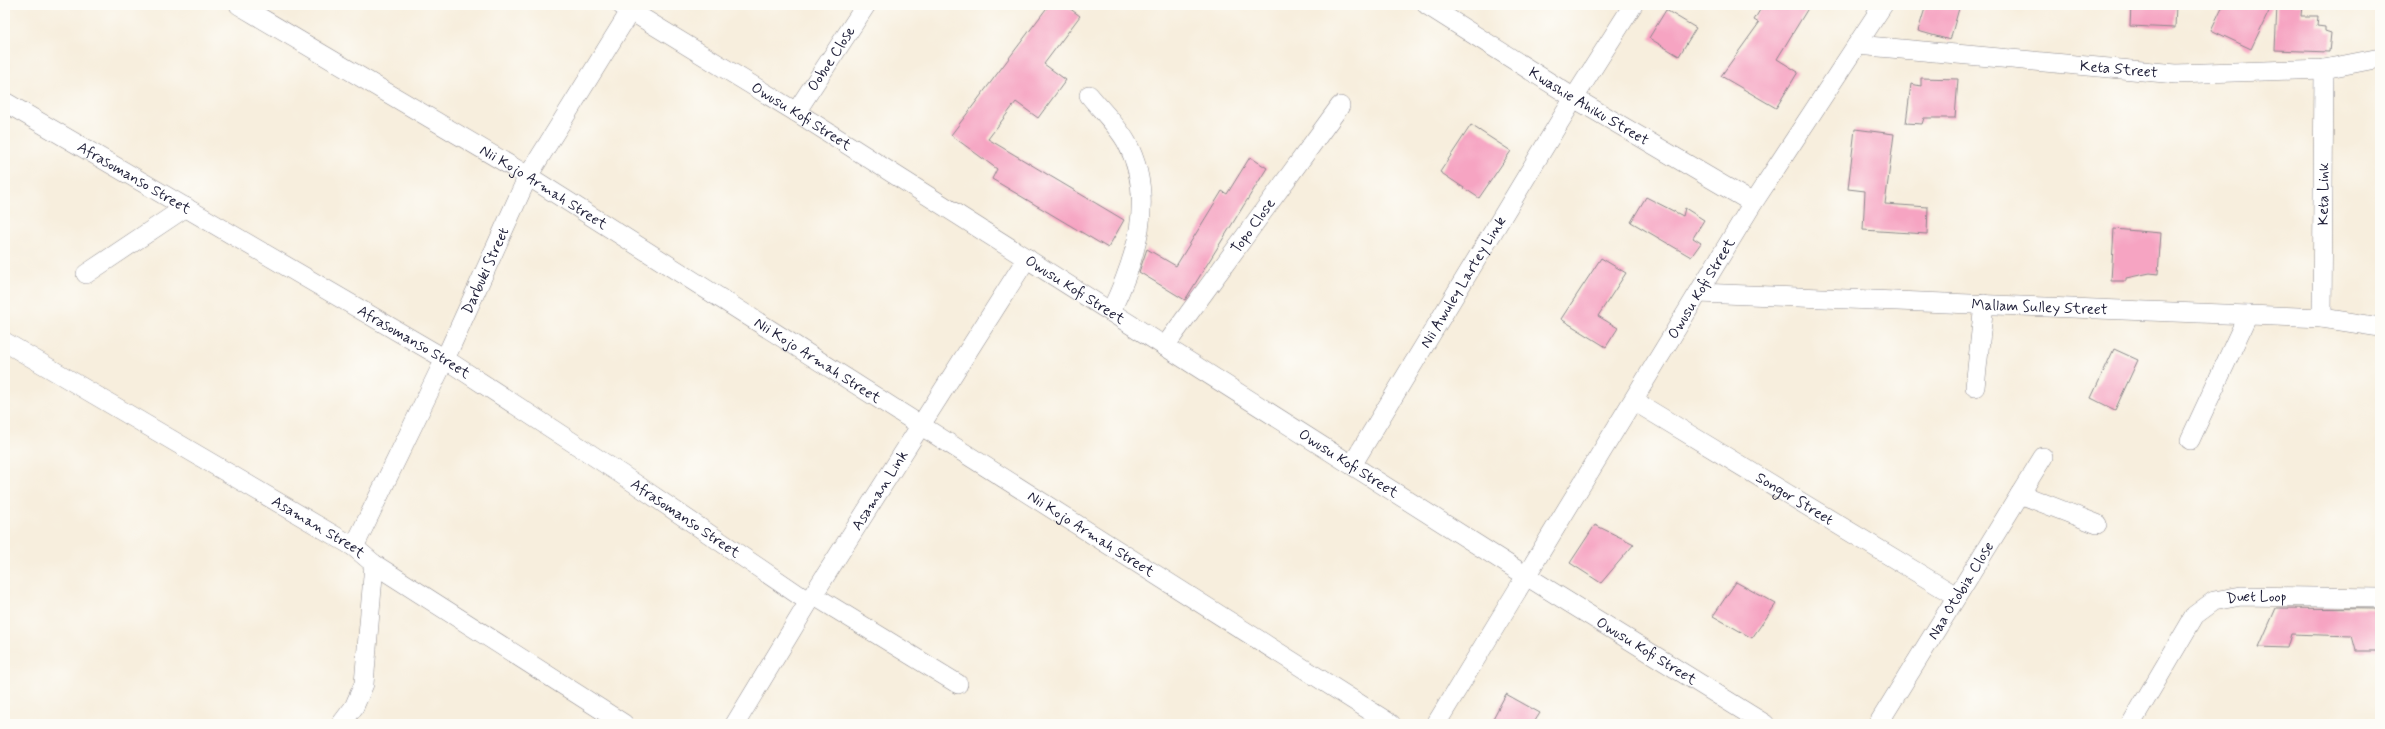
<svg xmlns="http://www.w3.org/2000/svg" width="2385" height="729" font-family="Mynerve,sans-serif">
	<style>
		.building { fill: #f6a4c2 }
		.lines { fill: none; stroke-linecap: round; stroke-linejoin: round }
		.minor-casing { stroke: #8c888c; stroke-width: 20 }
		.minor { stroke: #fff; stroke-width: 19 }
		.labels { text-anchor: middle; stroke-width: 3.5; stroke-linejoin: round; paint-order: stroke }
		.street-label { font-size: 15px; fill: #22223b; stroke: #fdfcf7 }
	</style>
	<rect width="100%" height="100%" fill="#fdfcf7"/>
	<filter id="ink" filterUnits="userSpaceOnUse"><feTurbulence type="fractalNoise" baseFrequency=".025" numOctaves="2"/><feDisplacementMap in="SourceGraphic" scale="8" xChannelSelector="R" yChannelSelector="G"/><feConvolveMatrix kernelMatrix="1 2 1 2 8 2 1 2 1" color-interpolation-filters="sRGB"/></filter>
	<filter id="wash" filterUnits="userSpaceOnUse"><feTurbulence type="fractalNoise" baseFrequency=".012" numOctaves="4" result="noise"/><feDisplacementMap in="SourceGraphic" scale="16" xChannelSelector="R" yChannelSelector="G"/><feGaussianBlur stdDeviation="0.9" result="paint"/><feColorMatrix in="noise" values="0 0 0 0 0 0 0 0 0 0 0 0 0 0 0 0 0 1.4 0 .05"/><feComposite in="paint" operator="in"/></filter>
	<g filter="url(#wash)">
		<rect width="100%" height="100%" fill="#f7eedd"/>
		<g id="blocks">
			<g class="building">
				<path d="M1049,5H1065L1080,16L1044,64L1066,80L1038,118L1016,102L988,139L1124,220L1108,248L992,179L997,169L951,135Z"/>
				<path d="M1763,5H1810L1777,59L1798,72L1776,108L1721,76L1759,23L1754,20Z"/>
				<path d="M1926,5H1960L1950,40L1918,31Z"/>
				<path d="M2131,5H2176L2175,28L2130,26Z"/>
				<path d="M2223,5H2272L2251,49L2211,30Z"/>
				<path d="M2277,5H2302L2301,16H2318L2317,26L2325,27V31L2331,33L2329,52L2275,50Z"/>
				<path d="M1666,10L1696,28L1679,56L1649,38Z"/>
				<path d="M1921,78L1958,79L1955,118H1924L1922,124L1906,123L1911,84L1921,86Z"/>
				<path d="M1471,125L1511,151L1479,198L1440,172Z"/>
				<path d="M1855,129L1894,134L1885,204L1928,207L1927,234L1863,230L1865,191L1848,189Z"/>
				<path d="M1250,157L1267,168L1185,300L1139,272L1147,249L1176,266L1222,191L1227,194Z"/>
				<path d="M1646,197L1683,216L1685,208L1704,220L1693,238L1701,243L1691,257L1631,222Z"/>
				<path d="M2114,229L2161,233L2158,274L2150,273L2126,278V281H2111Z"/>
				<path d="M1601,258L1626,273L1598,316L1618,328L1606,347L1561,319Z"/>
				<path d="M2114,349L2138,360L2115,410L2091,398Z"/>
				<path d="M1595,525L1634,544L1601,583L1570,563Z"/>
				<path d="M1736,582L1776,604L1752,638L1713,616Z"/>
				<path d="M2276,608L2380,609V651H2356L2352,636L2291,634L2287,648L2259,647Z"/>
				<path d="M1506,694L1540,713L1533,724H1490Z"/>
			</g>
		</g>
	</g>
	<g filter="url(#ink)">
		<use href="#blocks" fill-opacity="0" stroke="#8c888c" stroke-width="1"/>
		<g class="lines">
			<defs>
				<g id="minor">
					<path id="s1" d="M239,5L528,176L1391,724"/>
					<path id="s2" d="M621,5L796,112L1528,577L1765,724"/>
					<path id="s3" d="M1427,5L1574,98L1753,203"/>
					<path id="s4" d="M1857,45L2176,74L2324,69L2380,58"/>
					<path d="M1089,95C1101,110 1118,126 1127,143C1156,198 1136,259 1111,311"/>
					<path id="s5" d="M5,102L445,359L621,474L809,602"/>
					<path id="s6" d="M796,112L866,5"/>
					<path d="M86,274L186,207"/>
					<path id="s7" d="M1699,293L2322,318L2380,327"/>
					<path id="s8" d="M2322,318L2324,69"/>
					<path id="s9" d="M5,342L354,547L374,564L624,724"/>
					<path id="s10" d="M1165,346L1340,106"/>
					<path d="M1975,387L1984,304"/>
					<path id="s11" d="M1634,401L1956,596"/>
					<path d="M2190,440L2248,315"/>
					<path id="s12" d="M1352,465L1574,98L1633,5"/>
					<path d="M2020,494L2097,524"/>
					<path id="s13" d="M354,547L445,359L528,176L634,5"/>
					<path d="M813,595L958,684"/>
					<path d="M341,724L354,707L364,684L374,564"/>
					<path id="s14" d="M735,724L813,595L1027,258"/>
					<path id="s15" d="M1436,724L1753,203L1883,5"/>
					<path id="s16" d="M1878,724L2043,457"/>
					<path id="s17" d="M2131,724L2195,615L2214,601L2241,596L2380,598"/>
				</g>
			</defs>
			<use href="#minor" class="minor-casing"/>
			<use href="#minor" class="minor"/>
		</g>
	</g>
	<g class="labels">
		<g class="street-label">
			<text dy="5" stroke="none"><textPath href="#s6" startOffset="64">Ooboe Close</textPath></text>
			<text dy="5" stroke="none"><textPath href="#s4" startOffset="263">Keta Street</textPath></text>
			<text dy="5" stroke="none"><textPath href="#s3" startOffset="191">Kwashie Ahiku Street</textPath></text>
			<text dy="5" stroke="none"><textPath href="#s2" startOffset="212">Owusu Kofi Street</textPath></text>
			<text dy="5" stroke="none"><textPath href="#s5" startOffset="150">Afrasomanso Street</textPath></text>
			<text dy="5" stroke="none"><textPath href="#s1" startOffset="355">Nii Kojo Armah Street</textPath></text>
			<text dy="5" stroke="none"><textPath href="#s8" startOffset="124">Keta Link</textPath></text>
			<text dy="5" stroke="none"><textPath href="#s10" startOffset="149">Topo Close</textPath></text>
			<text dy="5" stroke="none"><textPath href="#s13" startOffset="306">Darbuki Street</textPath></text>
			<text dy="5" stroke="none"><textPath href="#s12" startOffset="214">Nii Awuley Lartey Link</textPath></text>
			<text dy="5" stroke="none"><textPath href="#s2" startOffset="536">Owusu Kofi Street</textPath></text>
			<text dy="5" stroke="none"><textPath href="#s15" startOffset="510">Owusu Kofi Street</textPath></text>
			<text dy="5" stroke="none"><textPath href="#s7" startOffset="341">Mallam Sulley Street</textPath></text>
			<text dy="5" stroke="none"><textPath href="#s5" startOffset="474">Afrasomanso Street</textPath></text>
			<text dy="5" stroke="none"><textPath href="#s1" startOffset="679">Nii Kojo Armah Street</textPath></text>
			<text dy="5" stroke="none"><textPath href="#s2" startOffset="860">Owusu Kofi Street</textPath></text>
			<text dy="5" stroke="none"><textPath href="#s14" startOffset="275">Asaman Link</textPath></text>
			<text dy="5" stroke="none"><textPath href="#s11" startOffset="188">Songor Street</textPath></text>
			<text dy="5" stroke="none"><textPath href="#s5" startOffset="798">Afrasomanso Street</textPath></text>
			<text dy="5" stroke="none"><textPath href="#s9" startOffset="364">Asaman Street</textPath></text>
			<text dy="5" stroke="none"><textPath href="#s1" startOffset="1003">Nii Kojo Armah Street</textPath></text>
			<text dy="5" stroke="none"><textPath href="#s16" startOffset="157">Naa Otobia Close</textPath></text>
			<text dy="5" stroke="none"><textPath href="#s17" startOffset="193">Duet Loop</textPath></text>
			<text dy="5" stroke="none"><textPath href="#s2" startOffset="1212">Owusu Kofi Street</textPath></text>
		</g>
	</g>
	<rect width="2385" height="729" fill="none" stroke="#fdfcf7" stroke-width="20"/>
</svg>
